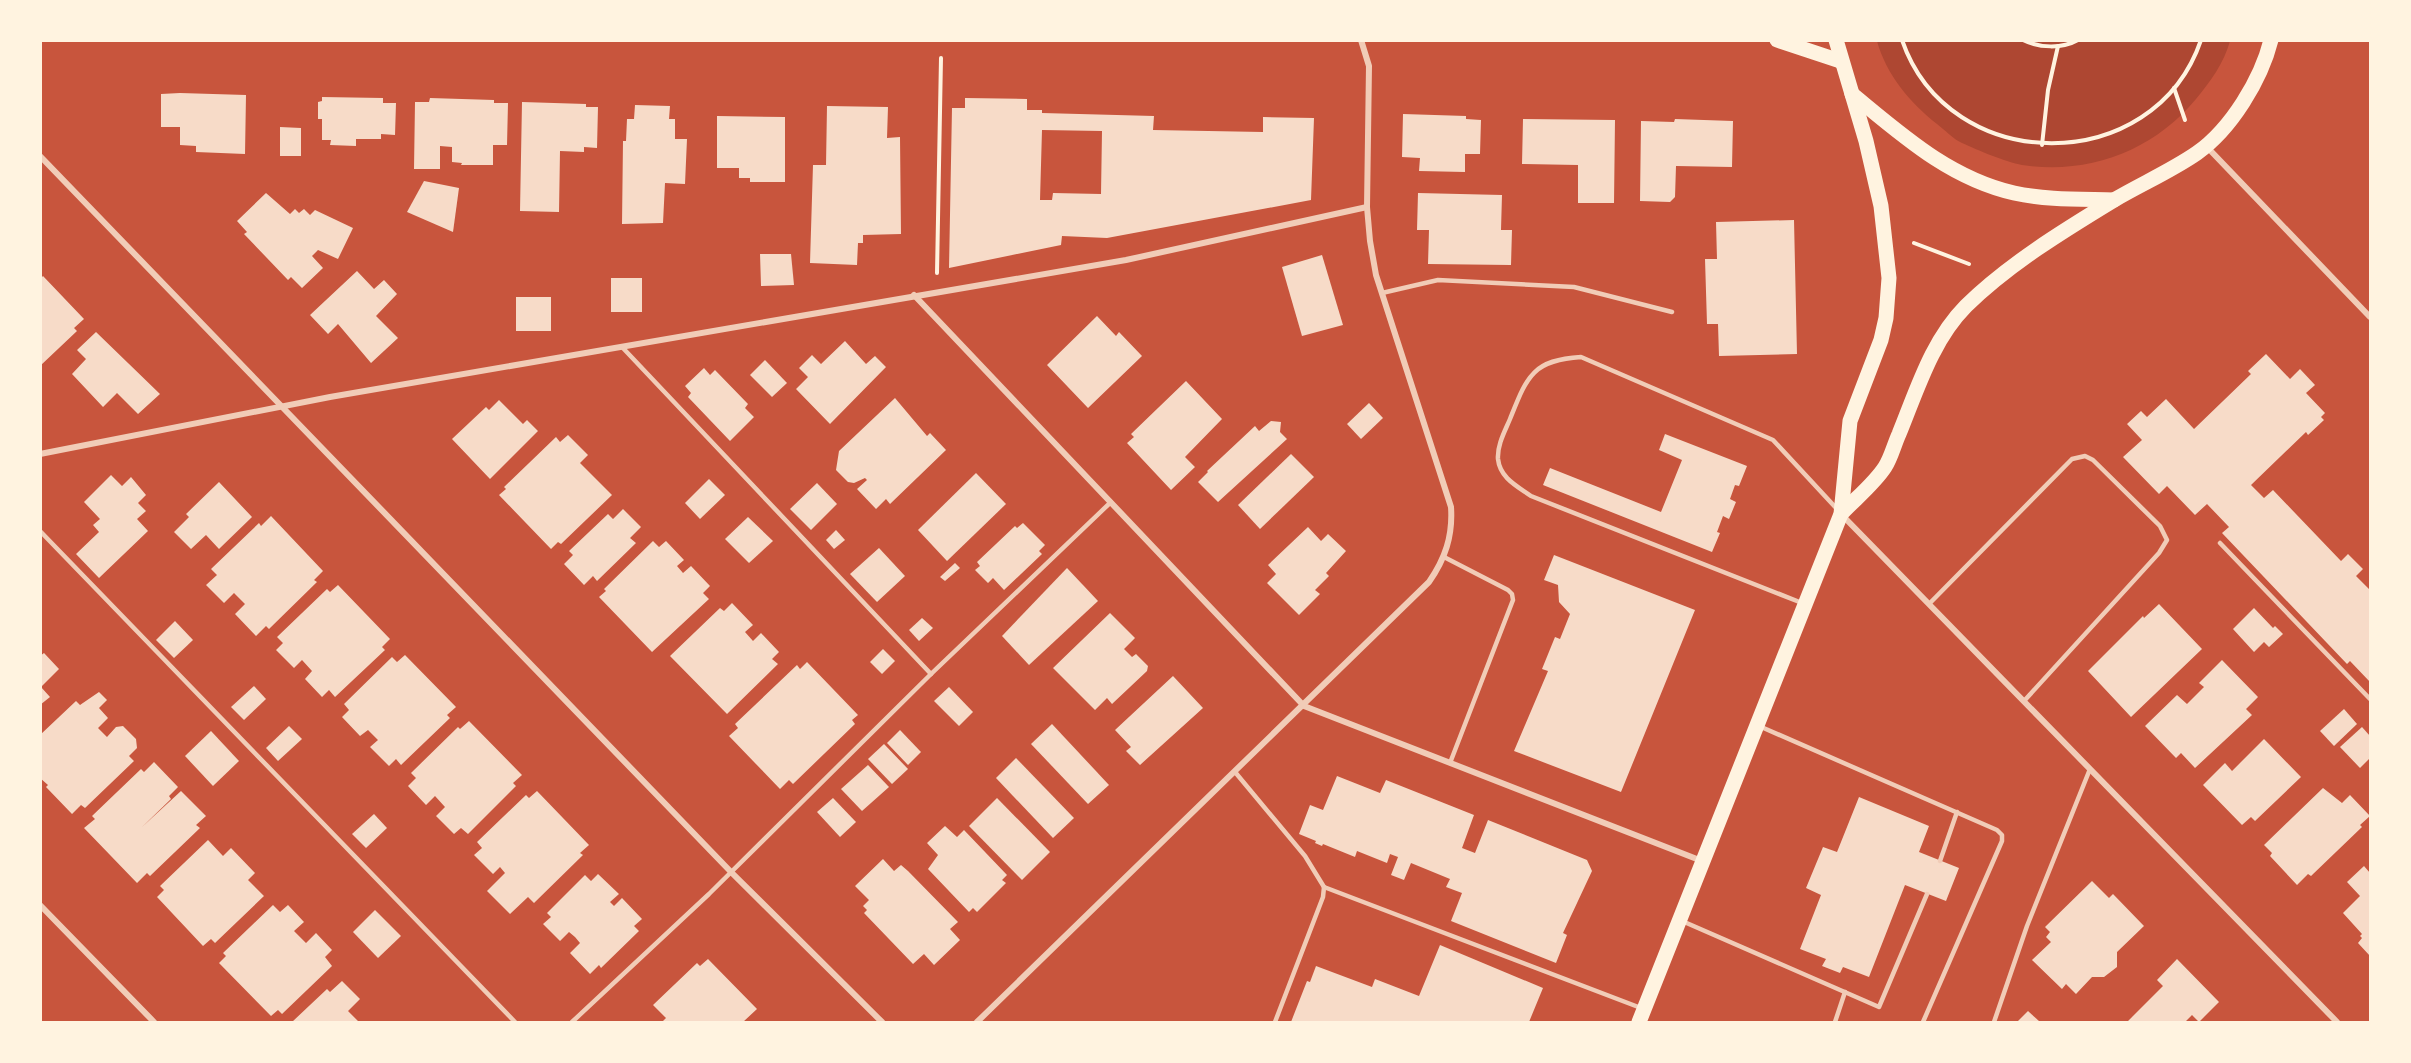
<svg xmlns="http://www.w3.org/2000/svg" width="2411" height="1063" font-family="'Asap Condensed',sans-serif">
	<style>
		.green { fill: #ae4732 }
		.building { fill: #f7dbc8; fill-rule: evenodd }
		.lines { fill: none; stroke-linecap: round; stroke-linejoin: round }
		.path { stroke: #fff3e0; stroke-width: 4 }
		.service { stroke: #f1ccb7; stroke-width: 4.5 }
		.minor { stroke: #f1ccb7; stroke-width: 6 }
		.primary { stroke: #fff3e0; stroke-width: 15 }
	</style>
	<rect width="100%" height="100%" fill="#c8553d"/>
	<path class="green" d="M1877,41H2230C2224,63 2210,82 2196,99C2153,151 2089,175 2022,165C2006,162 1977,150 1962,143C1953,139 1945,130 1937,124C1910,103 1886,74 1877,41Z"/>
	<g class="building">
		<path d="M180,93L246,95L245,154L196,152V146L180,145V127H161V94Z"/>
		<path d="M322,97L383,98V103H396L395,135L381,134V139H356V146L330,145L331,140H322V119H318V102L322,101Z"/>
		<path d="M430,98L494,100V103H508L507,145H493V165H461L462,163L452,162V147L440,146V169H414L415,102H429Z"/>
		<path d="M965,98L1027,99V110H1042V113L1154,116L1153,130L1263,132V117L1314,118L1311,200L1107,238L1062,236L1061,245L949,268L952,108H965ZM1042,130L1102,131L1101,194L1053,193L1052,200H1040Z"/>
		<path d="M522,102L586,104V107H598L597,148L584,147V152L560,151L559,212L520,211Z"/>
		<path d="M635,105L670,106L669,119H675V139H687L685,184L665,183L663,223L622,224L623,141H626L627,119H634Z"/>
		<path d="M827,106L888,107L887,138L900,137L901,234L863,235V243H858L857,265L810,263L813,165H826Z"/>
		<path d="M1403,114L1466,116V119L1481,120L1480,154H1465V172L1419,171L1420,158L1402,157Z"/>
		<path d="M717,116L785,117V182H750V178H739V168H717Z"/>
		<path d="M1523,119L1615,120L1614,203H1578V165L1522,164Z"/>
		<path d="M1675,119L1733,121L1732,167L1676,166L1675,197L1670,202L1640,201L1641,121L1674,122Z"/>
		<path d="M280,127L301,128V156H280Z"/>
		<path d="M424,181L459,188L453,232L407,212Z"/>
		<path d="M266,193L290,214L295,209L299,213L304,209L310,215L315,210L353,228L338,259L318,250L312,256L323,268L302,288L291,277L288,280L244,234L247,232L237,221Z"/>
		<path d="M1418,193L1502,195L1501,230H1512L1511,265L1428,264L1429,230H1417Z"/>
		<path d="M1794,220L1797,354L1719,356L1718,324H1707L1705,259H1717L1716,222Z"/>
		<path d="M760,254H791L794,285L761,286Z"/>
		<path d="M1322,255L1343,325L1302,336L1282,267Z"/>
		<path d="M357,271L374,289L384,280L397,294L376,316L398,338L371,363L338,324L328,334L310,315Z"/>
		<path d="M43,276L84,319L74,328L77,331L40,366V279Z"/>
		<rect x="611" y="278" width="31" height="34"/>
		<rect x="516" y="297" width="35" height="34"/>
		<path d="M1097,316L1116,336L1119,332L1142,356L1088,408L1047,365Z"/>
		<path d="M96,332L160,394L138,414L117,393L103,407L72,374L86,359L77,350Z"/>
		<path d="M845,341L866,364L875,356L886,367L830,424L796,389L808,377L799,368L812,355L821,364Z"/>
		<path d="M2266,354L2290,379L2300,369L2315,385L2306,393L2325,413L2321,417L2324,420L2308,435L2306,432L2251,485L2264,498L2273,490L2341,561L2348,554L2363,569L2356,576L2370,590V682L2350,661L2347,664L2222,533L2229,527L2207,504L2195,515L2167,486L2159,494L2123,457L2142,440L2127,424L2141,411L2147,417L2166,399L2194,429L2251,374L2248,371Z"/>
		<path d="M765,360L787,383L772,397L750,375Z"/>
		<path d="M704,368L710,375L715,370L748,404L745,408L754,417L730,441L688,397L691,393L685,386Z"/>
		<path d="M1186,381L1222,419L1185,457L1195,467L1171,490L1127,443L1134,437L1131,434Z"/>
		<path d="M895,398L927,436L930,433L946,450L890,504L886,499L876,509L857,489L867,480L865,478L854,483L848,482L836,470L839,451Z"/>
		<path d="M499,400L523,424L527,420L538,431L490,479L452,439L486,407L489,410Z"/>
		<path d="M1369,403L1383,418L1361,439L1347,424Z"/>
		<path d="M1271,421L1281,422L1280,432L1287,439L1218,502L1198,482L1208,472L1207,471L1255,426L1259,431Z"/>
		<path d="M1665,434L1747,466L1739,486L1735,485L1730,499L1736,502L1729,519L1723,516L1717,532L1720,533L1712,552L1543,485L1550,468L1661,512L1682,460L1659,450Z"/>
		<path d="M568,435L588,455L580,463L612,495L561,544L558,542L551,549L499,495L506,489L504,487L556,437L560,442Z"/>
		<path d="M1291,454L1314,477L1260,529L1238,505Z"/>
		<path d="M976,473L1006,504L947,561L918,530Z"/>
		<path d="M111,475L122,486L131,477L146,495L138,503L146,511L137,519L148,531L99,578L76,554L99,532L93,525L100,519L84,502Z"/>
		<path d="M709,479L725,495L700,519L685,503Z"/>
		<path d="M219,482L252,517L219,549L206,535L191,549L174,532L189,517L186,514Z"/>
		<path d="M817,483L837,504L811,530L790,509Z"/>
		<path d="M623,509L641,527L630,538L636,543L597,581L593,576L584,585L564,564L573,555L569,551L608,514L613,519Z"/>
		<path d="M271,516L323,571L314,580L317,582L269,629L266,626L256,636L235,614L245,604L234,593L224,603L206,585L217,575L211,569L259,523L261,526Z"/>
		<path d="M748,517L773,541L749,563L725,539Z"/>
		<path d="M1023,523L1045,545L1039,551L1042,554L1004,590L993,578L988,583L975,570L980,566L977,562L1015,526L1017,528Z"/>
		<path d="M1308,527L1321,541L1328,534L1346,551L1326,573L1329,576L1315,590L1320,594L1299,615L1267,583L1276,574L1268,565Z"/>
		<path d="M836,530L845,540L834,549L826,540Z"/>
		<path d="M653,541L659,547L666,541L684,560L677,566L683,573L691,566L710,586L703,593L709,599L652,652L599,597L606,591L604,589Z"/>
		<path d="M879,548L905,576L877,602L850,574Z"/>
		<path d="M1554,555L1695,610L1621,792L1514,751L1548,671L1542,669L1555,637L1560,639L1570,614L1559,602L1558,585L1544,580Z"/>
		<path d="M955,563L960,568L945,581L940,577Z"/>
		<path d="M1067,568L1098,601L1029,665L1002,636Z"/>
		<path d="M338,585L390,639L382,647L385,650L335,697L329,690L322,697L305,679L312,671L302,660L294,668L276,650L283,643L277,637L327,589L330,592Z"/>
		<path d="M732,603L753,625L745,632L753,641L761,633L779,652L772,659L778,664L727,714L670,656L720,608L724,611Z"/>
		<path d="M2159,604L2202,649L2131,717L2088,671L2143,616L2144,618Z"/>
		<path d="M2254,608L2273,628L2275,626L2283,634L2269,647L2264,642L2254,652L2233,629Z"/>
		<path d="M1110,613L1135,638L1124,649L1132,657L1136,654L1148,666L1147,671L1112,704L1107,698L1095,710L1053,668Z"/>
		<path d="M922,618L933,628L919,641L909,630Z"/>
		<path d="M175,621L193,640L174,658L156,640Z"/>
		<path d="M883,649L895,661L882,674L870,662Z"/>
		<path d="M44,653L59,669L41,687L50,697L40,705V656Z"/>
		<path d="M405,655L456,707L447,715L450,718L401,765L396,759L389,766L370,747L378,740L368,730L360,736L342,717L349,710L344,704L392,657L397,662Z"/>
		<path d="M2222,660L2258,697L2246,709L2252,715L2195,768L2181,753L2176,758L2145,726L2177,695L2187,704L2204,687L2199,683Z"/>
		<path d="M807,662L858,715L852,720L855,724L793,784L789,780L780,789L729,736L738,728L735,724L797,665L800,669Z"/>
		<path d="M1173,676L1203,708L1140,765L1126,751L1131,747L1115,730Z"/>
		<path d="M254,686L266,699L244,720L231,707Z"/>
		<path d="M949,687L973,712L959,726L934,701Z"/>
		<path d="M99,692L107,700L99,708L108,718L98,728L107,737L116,727L123,726L136,739L137,748L129,756L134,761L85,808L81,805L72,814L46,787L48,785L40,778V735L76,701L80,705Z"/>
		<path d="M2344,709L2357,724L2334,746L2320,731Z"/>
		<path d="M469,721L522,775L513,783L516,786L468,834L461,828L454,834L436,816L445,807L435,796L426,805L408,786L416,778L411,773L458,727L460,729Z"/>
		<path d="M1052,724L1109,785L1088,804L1031,744Z"/>
		<path d="M289,726L302,739L278,761L266,748Z"/>
		<path d="M2362,727L2370,736V758L2360,768L2340,747Z"/>
		<path d="M900,730L921,752L908,765L887,743Z"/>
		<path d="M211,731L239,761L213,786L185,756Z"/>
		<path d="M2264,739L2301,777L2255,821L2251,817L2242,825L2203,785L2225,763L2232,771Z"/>
		<path d="M884,744L908,769L892,784L868,759Z"/>
		<path d="M1016,758L1074,818L1053,838L996,778Z"/>
		<path d="M154,762L178,787L169,796L171,799L141,828L181,791L206,816L196,825L200,828L150,876L147,873L137,883L84,828L95,819L92,816L141,769L144,772Z"/>
		<path d="M868,765L889,787L862,811L841,789Z"/>
		<path d="M1337,776L1380,793L1386,780L1474,815L1462,848L1475,853L1488,820L1587,860L1592,871L1563,933L1567,935L1556,963L1451,921L1462,893L1446,887L1450,879L1411,863L1404,880L1391,875L1398,857L1390,854L1387,863L1357,851L1355,857L1323,844L1322,846L1315,843L1316,841L1299,834L1310,805L1323,810Z"/>
		<path d="M2323,788L2342,803L2350,795L2370,816L2360,825L2362,827L2311,876L2308,874L2297,885L2270,856L2272,853L2264,845Z"/>
		<path d="M537,791L589,845L580,853L583,855L534,903L528,897L510,914L487,891L505,873L500,867L493,874L474,855L482,848L477,842L526,795L529,798Z"/>
		<path d="M1859,797L1929,826L1919,852L1959,868L1946,901L1905,885L1869,977L1843,967L1840,973L1822,966L1826,959L1800,949L1821,895L1806,888L1823,847L1837,852Z"/>
		<path d="M833,798L856,822L840,837L817,812Z"/>
		<path d="M997,798L1050,852L1022,880L969,826Z"/>
		<path d="M374,814L387,828L366,848L352,834Z"/>
		<path d="M945,826L957,837L964,830L1007,875L1002,880L1006,883L977,912L973,908L969,912L928,869L938,855L927,843Z"/>
		<path d="M208,840L223,856L231,848L255,873L248,880L264,896L215,943L211,939L203,946L157,897L164,890L160,886Z"/>
		<path d="M883,859L894,871L901,865L908,871L958,922L950,929L960,940L934,965L924,954L913,964L864,913L867,910L863,906L869,900L855,886Z"/>
		<path d="M2364,866L2370,873V956L2358,943L2362,938L2360,936L2362,934L2343,913L2360,896L2347,882Z"/>
		<path d="M598,874L619,894L610,902L614,906L622,898L642,919L634,926L639,931L601,968L599,965L590,974L570,953L580,943L575,937L569,932L560,941L543,924L551,917L547,913L585,875L591,881Z"/>
		<path d="M2092,881L2109,898L2113,894L2144,926L2117,952V967L2104,977H2092L2076,994L2066,984L2062,989L2032,960L2051,942L2046,937L2050,932L2045,927Z"/>
		<path d="M273,905L280,912L288,905L304,922L294,931L306,943L316,933L332,950L325,957L332,966L282,1014L278,1010L271,1016L219,963L226,956L223,953Z"/>
		<path d="M375,910L401,936L378,958L353,932Z"/>
		<path d="M1440,945L1543,988L1529,1022H1291L1307,981L1310,982L1316,966L1372,987L1375,979L1419,996Z"/>
		<path d="M708,959L757,1009L743,1022H662L666,1018L653,1005L697,963L700,966Z"/>
		<path d="M2177,959L2219,1002L2199,1022L2192,1015L2185,1022H2127L2163,986L2157,980Z"/>
		<path d="M342,981L360,999L348,1011L359,1022H292L327,989L330,992Z"/>
		<path d="M2028,1011L2040,1022H2017Z"/>
	</g>
	<g class="lines">
		<g class="path">
			<path d="M1902,40C1949,177 2154,178 2201,40"/>
			<path d="M2023,40C2039,48 2062,49 2078,40"/>
			<path d="M2174,88L2185,120"/>
			<path d="M2042,145L2048,90L2058,46"/>
			<path d="M1914,243L1969,264"/>
			<path d="M937,273L941,58"/>
		</g>
		<g class="service">
			<path d="M1382,293L1438,280L1574,287L1672,312"/>
			<path d="M622,347L931,674"/>
			<path d="M40,531L515,1022"/>
			<path d="M2220,543L2370,699"/>
			<path d="M1444,557L1508,590L1512,594L1513,600L1450,763"/>
			<path d="M1802,603L1531,496C1517,486 1500,478 1498,459C1497,445 1505,431 1510,419C1527,377 1532,360 1581,357L1773,440L1837,509"/>
			<path d="M1929,604L2072,459L2085,456L2093,460L2160,526L2167,540L2159,553L2024,701"/>
			<path d="M1759,726L1997,830L2002,835V841L1923,1022"/>
			<path d="M1235,772L1305,856L1324,887L1641,1008"/>
			<path d="M1940,861L1957,812"/>
			<path d="M1682,921L1879,1007L1927,894"/>
			<path d="M572,1022L709,894L931,674L1111,502"/>
			<path d="M1275,1022L1323,897L1324,887"/>
			<path d="M1835,1022L1845,992"/>
			<path d="M1994,1022L2027,926L2090,769"/>
		</g>
		<g class="minor">
			<path d="M2207,147L2370,317"/>
			<path d="M40,156L732,873L882,1022"/>
			<path d="M914,295L1304,706L1702,861"/>
			<path d="M40,454L330,397L1126,260L1367,207"/>
			<path d="M1841,514L2337,1022"/>
			<path d="M40,905L154,1022"/>
			<path d="M977,1022L1429,582C1445,559 1453,536 1451,507L1376,275L1370,241L1367,207L1369,66L1361,40"/>
		</g>
		<g class="primary">
			<path d="M1777,40L1840,61"/>
			<path d="M1852,94C1902,135 1949,178 2014,193C2046,200 2081,199 2114,200"/>
			<path d="M1841,514C1855,499 1874,484 1885,467C1891,458 1894,445 1899,434C1917,390 1932,340 1966,306C2009,264 2063,231 2114,200C2141,184 2171,171 2197,153C2231,129 2261,80 2271,40"/>
			<path d="M1639,1022L1841,514L1850,421L1881,340L1886,318L1889,278L1881,206L1866,141L1836,40"/>
		</g>
	</g>
	<rect width="2411" height="1063" fill="none" stroke="#fff3e0" stroke-width="84"/>
</svg>
